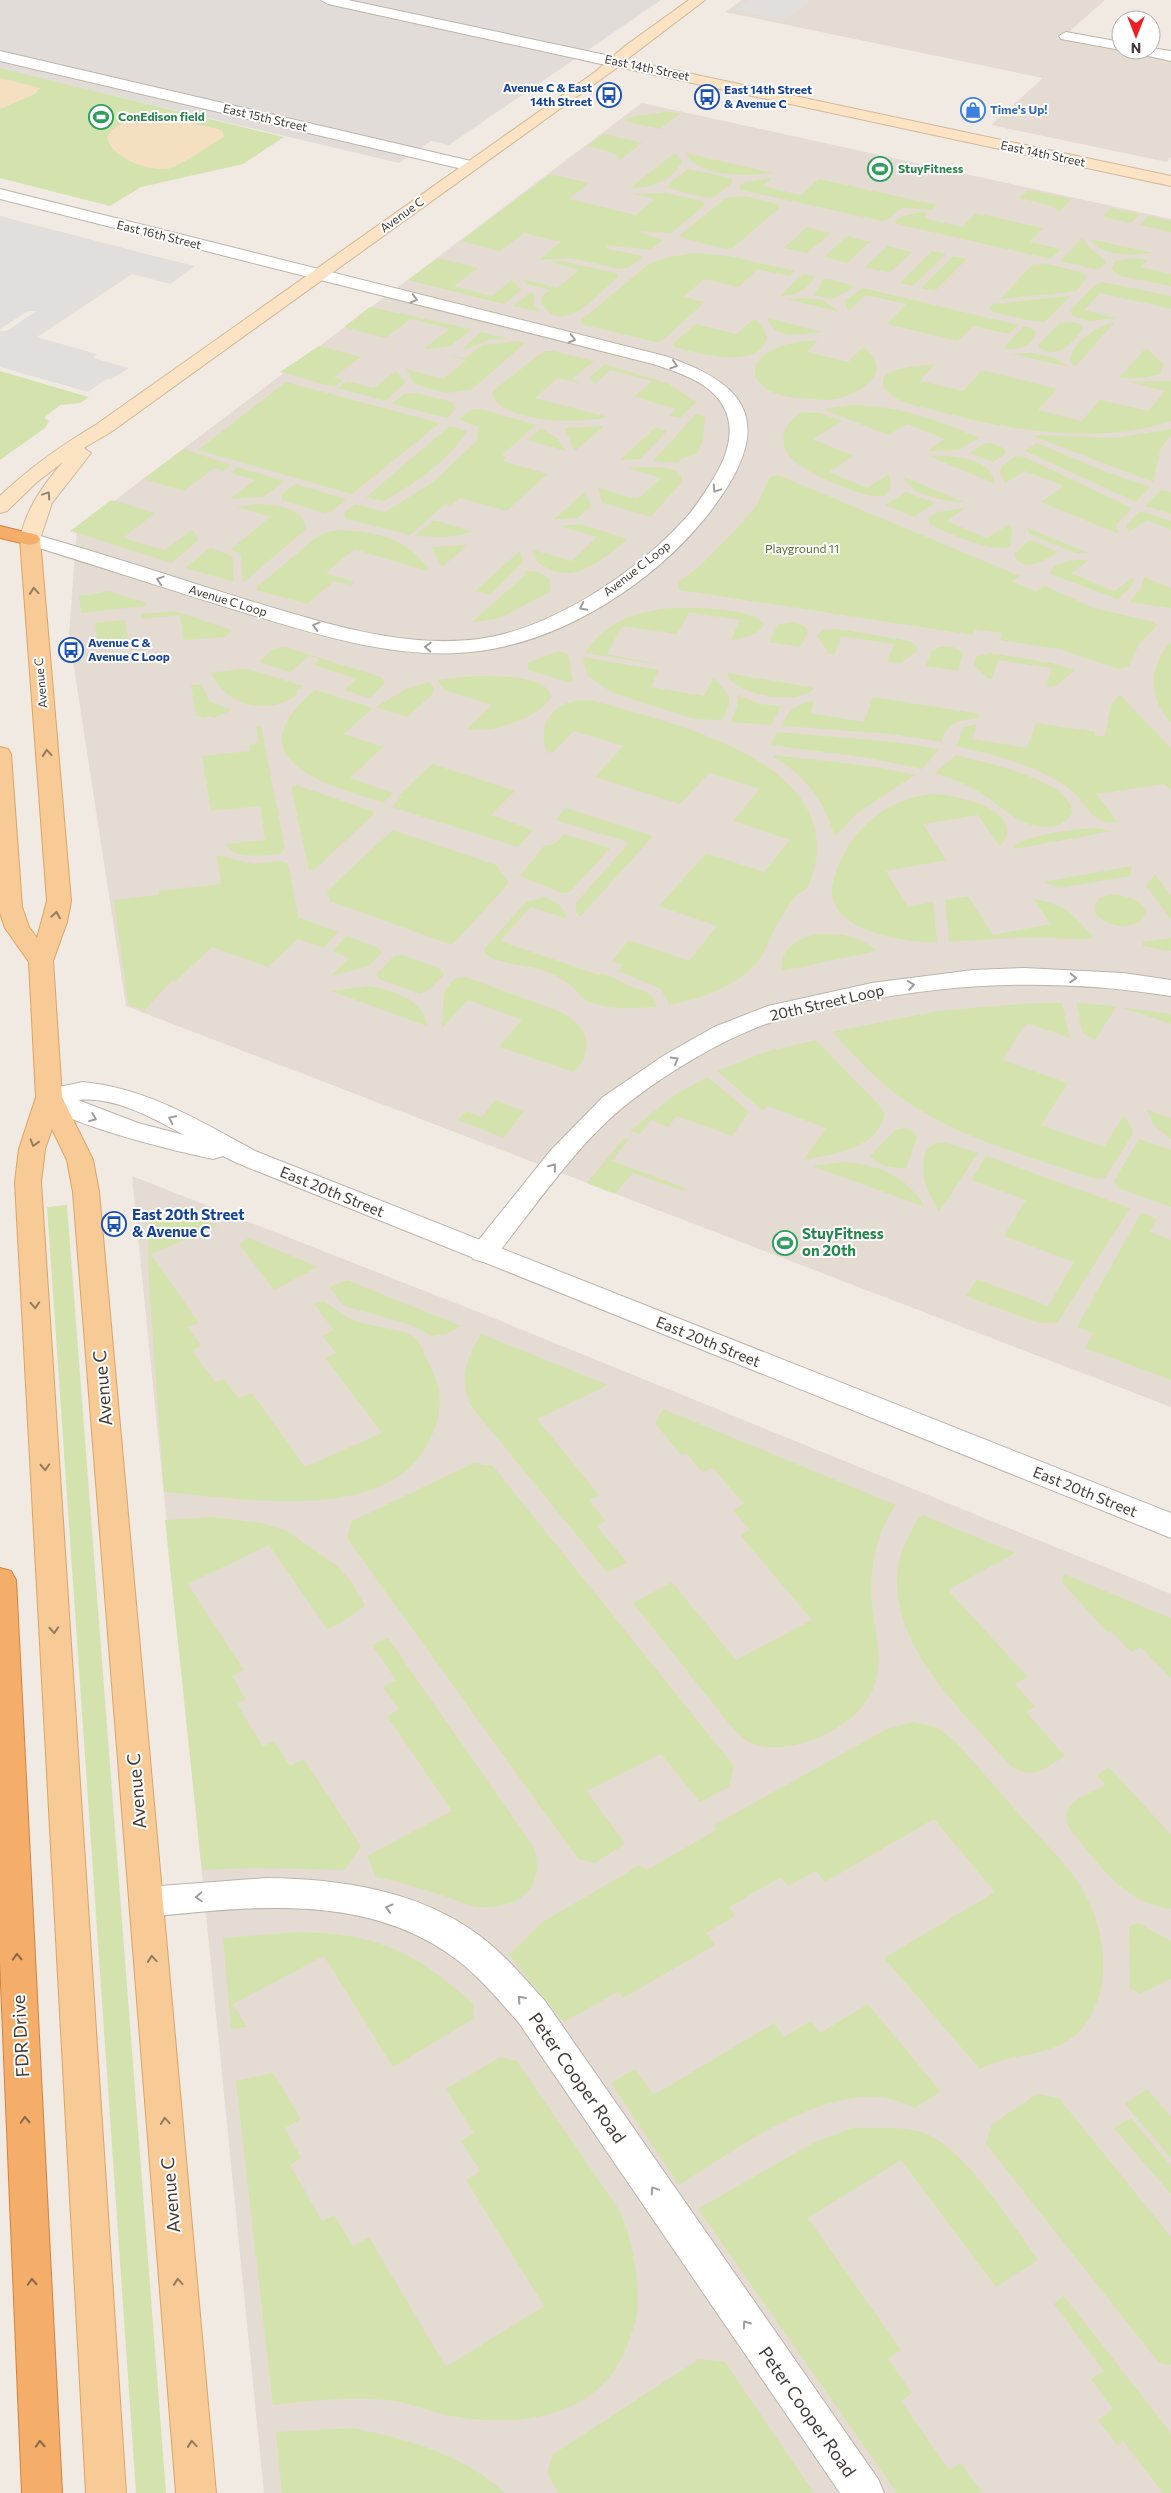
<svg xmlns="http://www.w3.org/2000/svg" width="1171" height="2493" font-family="Commissioner,sans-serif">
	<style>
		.residential { fill: #e4dbd2 }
		.industrial { fill: #e2dcd8 }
		.green { fill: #d4e3ae }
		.sand { fill: #f4e0c0 }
		.parking { fill: #e1dedc }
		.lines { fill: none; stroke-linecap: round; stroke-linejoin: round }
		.minor-casing { stroke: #beb3aa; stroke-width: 2 }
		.tertiary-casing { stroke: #beb3aa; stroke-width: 2 }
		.secondary-casing { stroke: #d1b898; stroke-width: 2 }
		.primary-casing { stroke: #dba466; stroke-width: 2 }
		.motorway-casing { stroke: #d3803b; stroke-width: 2 }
		.minor { fill: #fff; fill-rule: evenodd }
		.tertiary { fill: #fff; fill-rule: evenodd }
		.secondary { fill: #fbe3c3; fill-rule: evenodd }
		.primary { fill: #f8ca95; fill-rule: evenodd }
		.motorway { fill: #f5ae6a; fill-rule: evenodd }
		.oneway { stroke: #a09c9a }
		.oneway2 { stroke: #958674 }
		.oneway3 { stroke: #947b60 }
		.oneway4 { stroke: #8a684a }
		.labels { text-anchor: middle; stroke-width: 4; stroke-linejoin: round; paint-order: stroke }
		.far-street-label { font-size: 12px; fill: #423a34; stroke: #fff }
		.far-transit-label { font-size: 12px; font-weight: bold; fill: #164399; stroke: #fff; text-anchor: start }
		.far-shop-label { font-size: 12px; font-weight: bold; fill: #366cbe; stroke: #fff; text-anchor: start }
		.far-leisure-label { font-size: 12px; font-weight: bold; fill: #27864d; stroke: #fff; text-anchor: start }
		.far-park-label { font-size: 12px; fill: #516f2b; stroke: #fff }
		.street-label { font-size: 15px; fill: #423a34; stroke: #fff }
		.transit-label { font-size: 15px; font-weight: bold; fill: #164399; stroke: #fff; text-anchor: start }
		.leisure-label { font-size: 15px; font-weight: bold; fill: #27864d; stroke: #fff; text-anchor: start }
		.near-street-label { font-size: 18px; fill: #423a34; stroke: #fff }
	</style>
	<rect width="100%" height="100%" fill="#f0eae3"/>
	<g class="residential">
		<path d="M742,0H1105L1061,39L1171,61V157L1167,162L991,125L1043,78L725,12Z"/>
		<path d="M642,103L1171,219V1407L126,1006L69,635L77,529Z"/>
		<path d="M132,1176L481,1313L1171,1594V2493H264Z"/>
	</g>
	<path class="industrial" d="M0,0H661L449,145L431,141L399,163L0,69Z"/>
	<g class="green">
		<path d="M0,68L284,137L243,164L141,187L110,206L0,178Z"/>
		<path d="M666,111L680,114L660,129L623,121C636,112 651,117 666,111Z"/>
		<path d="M604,134L642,143L619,160L617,155L614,153L588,146Z"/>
		<path d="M675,153L681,160V164C670,181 651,189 630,188Z"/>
		<path d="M686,153L773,173C750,176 697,178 686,153Z"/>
		<path d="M688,169L731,178L733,182L714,197L707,198L668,188L669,183Z"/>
		<path d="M550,174L589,183L569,199L636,215L655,199L633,194L665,193L703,201L705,205L671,233L636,231L663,240L650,250L606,245L608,249L639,255L642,258L628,268L620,269L570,258L539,260L561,242L524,233L500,251L461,241Z"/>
		<path d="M772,178L763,186L801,195L819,179L937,205L932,210L902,208L887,220L882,221L741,190L739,186L745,182Z"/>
		<path d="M1028,190L1072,199L1059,212L1052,206L1019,198Z"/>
		<path d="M744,196L777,204L780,207L733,248L726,249L682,238L680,235L726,198Z"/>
		<path d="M1111,208L1140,214L1131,223L1103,217Z"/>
		<path d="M921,212L929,213L924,218L962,227L976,213L1043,228L1030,242L1061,249L1051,259L896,224L895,221L903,216Z"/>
		<path d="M1148,216L1171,221V232L1140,225Z"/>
		<path d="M807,227L831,233L807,253L784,248Z"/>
		<path d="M847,236L870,242L847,263L824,257Z"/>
		<path d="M1082,238L1091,249L1105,260L1106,263L1098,270L1060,261Z"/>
		<path d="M1090,239L1153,253C1132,255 1104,258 1090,239Z"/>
		<path d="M888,246L912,252L889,273L865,267Z"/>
		<path d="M932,251L946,254L913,286L900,283Z"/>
		<path d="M694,253L729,256L795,271L789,276L758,269L738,287L704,279L684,297L705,302L662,341L656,342L584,325L581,320L649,264L665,258Z"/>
		<path d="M953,256L967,259L935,291L921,288Z"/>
		<path d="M438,258L478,268L454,286L492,296L512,280L521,290L504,304L408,280Z"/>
		<path d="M1135,258L1147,260L1141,267L1171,274V286L1120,276L1111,269L1115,261Z"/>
		<path d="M561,261L616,273L618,277C597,294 562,340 541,302L542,297L550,290L526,284L523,279L557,288L579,270L549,262Z"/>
		<path d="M1043,263L1081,272L1087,278L1076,291L1070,292L1000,299L1032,265Z"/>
		<path d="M803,274L815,276C806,292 797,295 780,296Z"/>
		<path d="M827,279L852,285L853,288L832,299L814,295L823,280Z"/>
		<path d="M1102,282L1171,296V309L1100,293L1084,310L1116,318L1089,321L1072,316L1071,310L1095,285Z"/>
		<path d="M863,288L1018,325L1009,334L973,326L958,341L887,324L906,304L866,295L848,311L844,301Z"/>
		<path d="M530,293L535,294L533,305L541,312L513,306Z"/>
		<path d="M1067,296L1070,297L1045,322L1032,321L993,312L989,309L993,304Z"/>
		<path d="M805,298L823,300L840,312L787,299Z"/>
		<path d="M370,307L472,329L451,346L427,349L425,348L449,329L411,319L385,338L344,327Z"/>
		<path d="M767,318L823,332C805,334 774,341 767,318Z"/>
		<path d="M754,319L761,325L767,337C759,372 697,353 675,347L673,344L695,324L736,334Z"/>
		<path d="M1072,322L1080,324L1083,328C1074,342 1057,361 1039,347V344L1060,323Z"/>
		<path d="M1115,322L1075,367L1070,360C1072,342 1099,325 1115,322Z"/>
		<path d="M1024,326L1034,329L1036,334C1029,348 1018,350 1003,349Z"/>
		<path d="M481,332L508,339L488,340L467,349L463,348Z"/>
		<path d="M818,340L807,352L848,362L863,347C894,369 866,391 840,398C827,402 815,399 802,398C784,397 767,394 755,377V365C770,344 795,342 818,340Z"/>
		<path d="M518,341L525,343L472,389L447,393L423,387L414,383L406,369L443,379L466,360L450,355L465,358L483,345Z"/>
		<path d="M319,346L361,357L334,377L343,380L334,387L280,372Z"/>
		<path d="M1146,348L1164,364L1160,374L1144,378H1119Z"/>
		<path d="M544,351H553L594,361L572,379L582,384L558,378L535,398L608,417C583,424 502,424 492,394L494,390Z"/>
		<path d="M1033,353L1055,358L1069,367L1011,354Z"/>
		<path d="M605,364L669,384L696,402L680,418L669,416L676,409L634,397L652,381L610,370L596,383L593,382L590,377Z"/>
		<path d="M935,364L920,381L963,391L982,370L1057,389L1038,410L1082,421L1100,400L1149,411L1165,391L1129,382L1171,381V421C1100,446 1004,430 934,410C916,406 894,402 883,387V378C896,365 918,367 935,364Z"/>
		<path d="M0,371L89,397L80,403L60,405L44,418L49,421L45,428L0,460Z"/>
		<path d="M396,371L406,382L385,401L338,388L347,381L374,388Z"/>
		<path d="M286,382L440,423L352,494L198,450Z"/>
		<path d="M417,393L452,402L456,409L447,418L392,404L404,394Z"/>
		<path d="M852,405C897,405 938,420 979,438L958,450L927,451L945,439L907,424L888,435L823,409Z"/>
		<path d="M481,409L536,425L502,455L507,457L503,461L548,474L506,511L460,498L451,505L445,504L410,535L346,519L344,513L355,504L385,512L433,482L477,441L478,427L459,419L470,410Z"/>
		<path d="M803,412L820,413L842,421L813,439L854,456L829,472L867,488L889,474L891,486L886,495C871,503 803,472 792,459C785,451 781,441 785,431C788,422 795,416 803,412Z"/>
		<path d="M696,414L705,417L703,440L697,454L681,459L678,463L653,461Z"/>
		<path d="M450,426L467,431C449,461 413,485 383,501L366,497Z"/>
		<path d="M604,426L575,451L564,428Z"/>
		<path d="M541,428L557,438L566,451L527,440Z"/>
		<path d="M655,428L667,431L640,459L620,460Z"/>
		<path d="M1171,429V436L1161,447L1153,482L1030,435L1115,438Z"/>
		<path d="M992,443L1005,449V454L993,462L969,453L984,444Z"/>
		<path d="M1037,443L1104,471L1150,487L1136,502L1025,451Z"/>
		<path d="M184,449L231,465L224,471L214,468L184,491L144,479Z"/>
		<path d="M929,456C950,455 991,456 995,484Z"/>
		<path d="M1022,456L1132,508L1116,525L1119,534L1041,502L1064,486L1025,471L1005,483L1000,473L1002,466L1015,457Z"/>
		<path d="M237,467L285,481L263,497L230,499L255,480L231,473Z"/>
		<path d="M640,467H663L677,471L682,478L680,484L651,517L603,503L598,488L638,499L661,478L628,468Z"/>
		<path d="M778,475L1020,576L1012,581L1035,591L1045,586L1094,608L1154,622L1157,626L1139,644L1129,666L1118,669L1059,649L1000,640L1002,633L975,629L973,635L680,590L678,588L679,582L700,566L738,527L757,505L770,477Z"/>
		<path d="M904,477L964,502C947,502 909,495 904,477Z"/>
		<path d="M295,484L346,499L332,511L324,513L282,500L281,495Z"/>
		<path d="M1161,490L1171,492V514L1145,506Z"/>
		<path d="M585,492L591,506L578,518L554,519Z"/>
		<path d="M906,492L935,503L914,517L885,505Z"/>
		<path d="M111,500L155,513L123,538L165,550L193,529L198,540L172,563L70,531Z"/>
		<path d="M258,504C275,505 304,506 306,529L243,583L241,554L231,549L270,517L237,507Z"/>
		<path d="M965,508L947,521L987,538L1009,524L1012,529L1010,546C997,555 943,532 930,524L928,518L938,512Z"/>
		<path d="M1140,511L1171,521V530L1147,520L1129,532L1126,525Z"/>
		<path d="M434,520L474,532L447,537L415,536Z"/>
		<path d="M581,524L628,539C604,557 577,586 545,567C537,563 533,559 533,550L572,561L597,537L558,526Z"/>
		<path d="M1028,528L1088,553H1076L1029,534Z"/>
		<path d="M341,530C379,532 405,538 429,569L427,571L354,549L326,573L354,582L351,585L334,581L307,604L257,590V587L317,537L327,532Z"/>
		<path d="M1030,540L1058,552C1046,560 1022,575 1014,554Z"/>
		<path d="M467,545L442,567L431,547Z"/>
		<path d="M210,548L232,556L234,582L185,568Z"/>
		<path d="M520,551L523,562L490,595L475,591Z"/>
		<path d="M1073,560H1089L1071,573L1114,591L1134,577L1132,586L1118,599L1050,574C1053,564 1064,562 1073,560Z"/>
		<path d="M525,571C535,570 543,573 550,580V592L500,618L471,623L525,575Z"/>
		<path d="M1144,577L1171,588V608L1129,602L1141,588Z"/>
		<path d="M107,591H108L147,603L145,606L81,613L79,595H90Z"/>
		<path d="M671,608C692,607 750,608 764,623C762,635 741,639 731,640L740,620L689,612L677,634L622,626L607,654L662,665L585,653C606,621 635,612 671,608Z"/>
		<path d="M174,611L232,630L225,637L184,640L180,615L142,619L141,614Z"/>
		<path d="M125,620L128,642L98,645L95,623Z"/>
		<path d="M792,622L803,625L808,630L801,647L769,642L779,624Z"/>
		<path d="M837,629L910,641L917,647L916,652L901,663L887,662L894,644L841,636L834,655L829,654L817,636L823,630Z"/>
		<path d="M1171,642V723C1148,698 1148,666 1171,642Z"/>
		<path d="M285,647L381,677L385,683L370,698L344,690L356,679L314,665L320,659L309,656L290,672L259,662L272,649Z"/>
		<path d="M939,647C949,646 957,646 963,654L958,671L926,666L931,652Z"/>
		<path d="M559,651L568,654L573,681L567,682L528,670V663Z"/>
		<path d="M990,653L1052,663L1075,670L1058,685L1047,687L1052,668L998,660L992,679L987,678L974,665L976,657Z"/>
		<path d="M583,657L659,670L651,687L704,696L713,678C731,695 734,698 722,720L694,719L613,693L588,676Z"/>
		<path d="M240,669H249L303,686L297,691V695C267,716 227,707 211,673Z"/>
		<path d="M728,673L815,688C797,706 744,696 728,678Z"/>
		<path d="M473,676C491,676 548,674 551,697C540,718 490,734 467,729L492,705L444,690L437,680Z"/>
		<path d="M429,682L434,687L433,694L407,717L376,707L406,689Z"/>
		<path d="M202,684L209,701L232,710L214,718L208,716L204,718L196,715L191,685Z"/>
		<path d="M315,690L373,708L344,734L383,747L350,778L393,793L383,803C325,784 232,760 315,690Z"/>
		<path d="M738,695L760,704L781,706L771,725L731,722L738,704Z"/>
		<path d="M1120,695L1171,748V789L1164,784L1097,794L1117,822C1091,827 1085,799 1067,787C1036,765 994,755 956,746L964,727L977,724L972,739L1027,748L1036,723L1095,732V735L1105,737L1111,704Z"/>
		<path d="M873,697L980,714L979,718C963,719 945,723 942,742L891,734L783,726C788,708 798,705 815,700L810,713L864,722Z"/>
		<path d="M582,700L594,701C674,724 854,762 810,883C807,892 802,890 797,895C790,901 785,913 780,920C771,933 768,948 759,960C739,986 700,999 669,1005L661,989L618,971L623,965L612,961L629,940L689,961L717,926L659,906L706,853L764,872L790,840L733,821L760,789L709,773L680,804L595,777L623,746L574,731L552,753L547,752C536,723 554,702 582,700Z"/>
		<path d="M261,726L285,849L280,854C266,855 234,861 226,844L265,840L260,806L211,811L202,756L250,751L249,745L259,743L256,727Z"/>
		<path d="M777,732L895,742L939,749L922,769L863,757L770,745Z"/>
		<path d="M774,755L877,767L915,775L856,814L837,835L834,834C824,800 804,774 773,757Z"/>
		<path d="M956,755C981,762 1075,780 1072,814C1066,822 1058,826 1049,827C1020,829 1004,807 981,793C966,784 951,778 935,773Z"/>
		<path d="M432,764L515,791L491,815L533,830L518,847L392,807L402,796L399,795Z"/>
		<path d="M296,785L372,811L374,814L314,870H309L291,787Z"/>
		<path d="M930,794C955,794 1030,809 1000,847L978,815L923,824L946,860L886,871L908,907L933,902L937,942C909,943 841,933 833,899C830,889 834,879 837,869C852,828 886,800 930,794Z"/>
		<path d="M566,808L653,836L580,917L576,911V903L628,844L626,841L555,820Z"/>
		<path d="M1095,828L1113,831L1014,849V845C1039,833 1067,830 1095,828Z"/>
		<path d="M393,830L496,865L509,883L452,945L330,901L327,891Z"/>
		<path d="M564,834L610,848L570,892L562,893L520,876L544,846L555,844Z"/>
		<path d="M217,855L253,864L281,861L288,863L298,917L338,932L324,948L298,939L268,967L212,947L175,982L172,980L144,1011L128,1004L114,900L159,895V891L221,884Z"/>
		<path d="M1132,866L1130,876L1059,888L1044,882Z"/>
		<path d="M1155,874L1171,896V919L1146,886Z"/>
		<path d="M1115,894L1132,898L1139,902L1146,911L1142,920C1128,930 1107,927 1095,913L1096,903L1100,898Z"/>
		<path d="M968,896L993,935L1050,924L1034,899C1066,904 1074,915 1094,938C1078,940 1063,938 1047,938C1014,937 982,940 949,942L945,900Z"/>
		<path d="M546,897L560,905L567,916L565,918L531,907L500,941L599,975L602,973C611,976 618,980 627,985C642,993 651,986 657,1007C637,1008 615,1010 596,1004C578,999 582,995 569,984C560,977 549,972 538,969C527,965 484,963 484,949L526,902Z"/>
		<path d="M815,934C839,933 858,935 877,951L782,971C779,949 796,940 815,934Z"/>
		<path d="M347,936L379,948L382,953L367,967L331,976L349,958L332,951Z"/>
		<path d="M1171,938V951L1143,946V942Z"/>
		<path d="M403,955L441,969L444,975L427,991L420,994L379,979L377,974L394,956Z"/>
		<path d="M466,977L561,1012C588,1027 596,1048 574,1072L499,1047L522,1020L468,1000L442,1028L444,992L454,979Z"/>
		<path d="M368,986C392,990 423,998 427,1026L331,991Z"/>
		<path d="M1032,1003H1062L1070,1038L1027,1023L1002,1060L1068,1083L1041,1125L1104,1147L1124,1115L1133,1130L1132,1135L1105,1178L1095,1179C1029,1156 955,1138 897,1095C873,1077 853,1053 832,1032L938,1011Z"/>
		<path d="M1076,1003C1108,1005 1139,1009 1171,1014V1024L1117,1006L1095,1040L1083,1033Z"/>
		<path d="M816,1040L880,1106L885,1114C877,1150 833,1154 803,1160L826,1128L767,1106L763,1111L717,1071L765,1052Z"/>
		<path d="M708,1077L749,1112L732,1136L677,1116L668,1127L651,1120L640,1134L630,1131L676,1094Z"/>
		<path d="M495,1100L524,1111L504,1138L458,1120L466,1111L482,1117Z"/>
		<path d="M1147,1110L1171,1118V1139L1154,1126Z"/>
		<path d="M904,1128L915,1133L917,1138L906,1168C893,1169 878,1166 870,1156L895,1130Z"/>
		<path d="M625,1137L629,1139L612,1161L686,1188L683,1191L633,1173L615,1194L587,1183Z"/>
		<path d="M1139,1139L1171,1150V1207L1118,1188L1114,1181Z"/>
		<path d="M944,1142L978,1153L939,1212C928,1191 917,1173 927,1149L937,1143Z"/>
		<path d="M986,1156L1130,1208L1058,1322L1038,1323L966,1296L977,1279L1048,1306L1074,1262L1004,1236L1026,1200L971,1180Z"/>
		<path d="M844,1162C880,1165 905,1175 925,1207L812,1166Z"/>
		<path d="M67,1205L166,2493H136L47,1207Z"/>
		<path d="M180,1211L218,1226L151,1254L199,1323L188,1327L201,1346L192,1350L215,1382L224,1379L238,1398L252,1393L305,1467L382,1433L325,1358L336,1353L322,1336L334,1330L314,1304L324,1301C335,1309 346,1318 359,1322C374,1327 406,1328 417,1340C421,1344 423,1352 426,1357C437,1380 443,1392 438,1418C437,1425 433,1432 430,1439C391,1527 240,1498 164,1492L149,1284L148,1224Z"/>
		<path d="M1141,1213L1157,1219L1150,1232L1171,1240V1380L1085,1348L1093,1333L1077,1327Z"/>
		<path d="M249,1238L318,1267L274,1290L239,1244Z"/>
		<path d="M347,1280L461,1326L448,1333L432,1336L411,1325L344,1306L329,1287Z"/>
		<path d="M481,1334L608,1385L537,1419L599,1495L589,1500L606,1521L597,1526L627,1563L607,1572L470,1405C459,1374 466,1361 481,1334Z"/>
		<path d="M663,1409L896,1505C875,1534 869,1571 872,1606C875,1628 880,1649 878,1671C873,1709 837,1733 803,1743C785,1748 764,1750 747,1741C741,1737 735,1730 730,1725L633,1603L672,1582L736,1660L812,1620L740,1535L750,1530L733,1510L744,1504L713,1468L702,1472L686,1453L681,1455L655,1423Z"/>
		<path d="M474,1463L493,1466L734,1766L729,1787L700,1802L661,1754L587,1791L625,1844L595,1863L578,1859L347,1538L352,1521Z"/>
		<path d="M923,1515L1015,1553L948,1590L1028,1677L1015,1684L1035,1707L1026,1712L1065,1756C1045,1768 1035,1780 1012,1767C965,1714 883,1641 899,1562C903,1546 911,1531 919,1517Z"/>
		<path d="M213,1517L262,1523L287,1531L336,1565L352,1582L365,1606L341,1623L327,1629L269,1545L188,1584L244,1670L232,1676L246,1700L237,1704L263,1746L274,1741L290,1766L304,1759L361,1846L345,1870L255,1868L202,1870L165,1520Z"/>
		<path d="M1064,1574L1171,1618V1678L1141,1647L1131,1652L1111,1631L1107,1632L1062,1582Z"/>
		<path d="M388,1638L533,1846C547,1887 520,1909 480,1907C470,1907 457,1900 447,1897C424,1889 400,1882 376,1877L367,1856L452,1811L387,1716L399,1709L383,1687L396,1680L372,1645Z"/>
		<path d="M913,1722L936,1727L954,1740C982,1771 1009,1803 1037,1834C1055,1854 1077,1875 1088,1900C1102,1929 1109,1969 1098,2000C1093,2011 1086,2027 1076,2035C1044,2059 1012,2052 980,2069L884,1958L995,1892L934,1819L825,1882L816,1871L788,1886L781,1877L729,1907L735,1916L706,1933L715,1945L623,1998L618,1992L564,2022L509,1955L541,1923L640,1865L647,1870L716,1830L714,1825L887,1729Z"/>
		<path d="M1109,1767L1171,1835V1909C1124,1904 1098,1863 1070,1829C1056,1803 1086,1796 1105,1785L1097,1775Z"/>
		<path d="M1138,1923L1171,1941V1979L1140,1994L1130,1988L1129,1926Z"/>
		<path d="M297,1932C378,1933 415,1952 474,2004L473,2019L393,2067L324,1956L233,2004L247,2027L231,2029L223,1938Z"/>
		<path d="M868,2004L941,2092L914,2108C845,2067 737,2149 679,2185L611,2083L635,2069L654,2095L774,2023L784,2037L811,2021L820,2033Z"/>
		<path d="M500,2057L517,2061L621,2213C633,2244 640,2280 637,2314C636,2323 631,2334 628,2343C601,2422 512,2429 442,2414C424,2410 405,2401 387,2400C348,2397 311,2400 273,2405L236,2081L273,2073L301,2119L285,2128L301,2158L290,2165L322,2221L334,2215L353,2246L369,2237L446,2367L544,2306L466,2180L480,2171L461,2141L474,2133L446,2089Z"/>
		<path d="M1147,2089L1171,2117V2158L1125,2104Z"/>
		<path d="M1037,2094L1059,2098L1171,2237V2365L1159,2363L986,2144L992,2124Z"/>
		<path d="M1131,2118L1171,2166V2194L1114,2128Z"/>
		<path d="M852,2128C874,2128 900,2126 921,2132C963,2144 1012,2225 1038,2260L996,2287L901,2160L808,2218L901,2350L888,2359L912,2393L901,2401L949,2470L961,2463L982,2493H897L698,2209L813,2143Z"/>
		<path d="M1064,2296L1171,2433V2493H1163L1123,2441L1118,2446L1098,2420L1113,2409L1091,2379L1104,2371L1054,2304Z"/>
		<path d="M699,2359L725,2362L814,2493H559L547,2474L552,2455Z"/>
		<path d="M354,2428C408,2439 463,2455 505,2493H282L276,2432Z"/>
	</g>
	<g class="sand">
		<path d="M0,78L40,88L35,94L0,109Z"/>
		<path d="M143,112L222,130L224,137C213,143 177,168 167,169C147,171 110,157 107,137L113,129Z"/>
	</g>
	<g class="parking">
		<path d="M748,0H812L785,20L734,10Z"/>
		<path d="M0,216L154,256L195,266L170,284L132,274L37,337L97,354L93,358L129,368L112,379H106L88,392L0,367V331H7L36,311H28L0,329Z"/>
	</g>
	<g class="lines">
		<defs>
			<g id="minor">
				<path d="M321,0H348L615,57L623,62L615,67L328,4Z"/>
				<path d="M1066,32L1121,42V50H1123H1121L1061,39L1059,36Z"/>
				<path d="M1151,48L1171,51V61L1135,53L1133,50H1151Z"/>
				<path d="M0,51L471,161L479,166L471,171L0,61Z"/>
				<path d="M0,189L665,356C739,381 773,415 726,489C675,569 575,638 480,651C399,662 315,634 239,611C167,589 95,565 23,543L20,539L23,535L30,533L37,535C107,555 177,578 247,600C321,622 401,649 479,639C551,629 634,574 682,522C694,510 703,495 712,481C726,459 738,430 722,404C708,381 677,372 653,364L0,199Z"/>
				<path d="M1024,968L1123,973L1171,980V996C1065,979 959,981 853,1003C824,1008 794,1014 766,1024C717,1042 663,1075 622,1108C572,1150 534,1209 493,1259L483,1262L473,1259L469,1252L551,1150L603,1097L663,1056L714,1027L768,1006L872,983L973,970Z"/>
				<path d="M267,1878C341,1879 419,1890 480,1936C504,1954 524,1978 545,2001L878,2479L884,2493H840L519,2023C497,1998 475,1971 446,1952C359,1893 247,1907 147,1917L135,1913L130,1902L135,1891L147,1887Z"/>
			</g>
			<path id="tertiary" d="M83,1082C146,1088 201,1121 255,1151L1171,1513V1538L237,1163L223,1156L213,1159C180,1152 52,1122 36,1097L40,1091ZM78,1100C114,1096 153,1118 184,1135L138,1123Z"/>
			<path id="secondary" d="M689,0H705L626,60L1171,176V186L618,67L111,432L84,448L91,453L52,503L40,539L37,543L30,545L23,543L20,539C26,509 43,485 63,462L37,482L7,511L0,513V496C30,467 62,445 97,424L595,72L625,46Z"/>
			<path id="primary" d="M30,533L37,535L40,539L71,901L67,922L53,961L62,1097L93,1160L99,1192L216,2493H176L73,1192L67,1160L52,1129L45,1149L41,1182L126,2493H86L15,1182L19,1149L36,1097L29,962L5,928L0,913V747L8,749L11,754L22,907L29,927L37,938L47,901L20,539L23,535Z"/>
			<g id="motorway">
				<path d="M0,526L37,535L40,539L37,543L30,545L0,538Z"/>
				<path d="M0,1568L11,1571L16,1580L62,2493H22L0,1960Z"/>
			</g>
		</defs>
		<use href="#minor" class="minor-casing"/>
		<use href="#tertiary" class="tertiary-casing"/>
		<use href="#secondary" class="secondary-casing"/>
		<use href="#primary" class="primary-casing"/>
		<use href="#motorway" class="motorway-casing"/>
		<use href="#minor" class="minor"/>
		<use href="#tertiary" class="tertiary"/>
		<use href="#secondary" class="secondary"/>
		<use href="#primary" class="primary"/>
		<use href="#motorway" class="motorway"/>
	</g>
	<defs><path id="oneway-chevron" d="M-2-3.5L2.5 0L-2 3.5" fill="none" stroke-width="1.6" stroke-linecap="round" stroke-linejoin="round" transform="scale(1.25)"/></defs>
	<g class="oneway">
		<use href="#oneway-chevron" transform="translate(414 299) rotate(14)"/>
		<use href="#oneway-chevron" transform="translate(572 339) rotate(14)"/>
		<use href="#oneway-chevron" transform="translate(674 365) rotate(18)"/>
		<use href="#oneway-chevron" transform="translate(716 489) rotate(124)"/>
		<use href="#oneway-chevron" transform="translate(160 580) rotate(-162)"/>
		<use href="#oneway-chevron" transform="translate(583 607) rotate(153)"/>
		<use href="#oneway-chevron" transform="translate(316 626) rotate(-165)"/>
		<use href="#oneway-chevron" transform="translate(428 647) rotate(-177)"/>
		<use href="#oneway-chevron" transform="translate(1073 978) rotate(3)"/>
		<use href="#oneway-chevron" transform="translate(911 985) rotate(-9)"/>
		<use href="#oneway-chevron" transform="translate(675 1060) rotate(-30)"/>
		<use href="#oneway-chevron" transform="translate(93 1118) rotate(22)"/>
		<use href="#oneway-chevron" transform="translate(172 1119) rotate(-154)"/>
		<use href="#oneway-chevron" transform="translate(553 1167) rotate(-51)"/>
		<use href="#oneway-chevron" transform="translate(199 1897) rotate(177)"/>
		<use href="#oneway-chevron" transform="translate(389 1908) rotate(-163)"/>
		<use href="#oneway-chevron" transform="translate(521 1999) rotate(-132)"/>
		<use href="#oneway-chevron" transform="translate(654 2190) rotate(-124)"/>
		<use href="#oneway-chevron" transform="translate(746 2324) rotate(-125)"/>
	</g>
	<use class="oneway2" href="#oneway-chevron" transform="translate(47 495) rotate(-56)"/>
	<g class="oneway3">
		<use href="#oneway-chevron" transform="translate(34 591) rotate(-95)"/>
		<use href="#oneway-chevron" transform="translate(47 753) rotate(-95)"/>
		<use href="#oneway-chevron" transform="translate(56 915) rotate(-80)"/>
		<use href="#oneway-chevron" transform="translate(34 1143) rotate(107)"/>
		<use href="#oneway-chevron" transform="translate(35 1305) rotate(87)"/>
		<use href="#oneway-chevron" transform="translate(45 1467) rotate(87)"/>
		<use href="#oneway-chevron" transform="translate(54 1630) rotate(87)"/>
		<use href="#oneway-chevron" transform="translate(152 1959) rotate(-95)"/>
		<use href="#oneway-chevron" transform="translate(165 2121) rotate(-95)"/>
		<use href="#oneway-chevron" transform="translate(178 2282) rotate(-95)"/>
		<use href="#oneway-chevron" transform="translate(192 2444) rotate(-95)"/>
	</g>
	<g class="oneway4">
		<use href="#oneway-chevron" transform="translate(17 1957) rotate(-93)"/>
		<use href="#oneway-chevron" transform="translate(25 2120) rotate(-93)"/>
		<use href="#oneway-chevron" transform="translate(32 2282) rotate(-93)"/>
		<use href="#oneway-chevron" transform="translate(40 2444) rotate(-93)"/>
	</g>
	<defs>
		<symbol id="bus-ring" viewBox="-11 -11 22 22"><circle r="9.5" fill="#fff" stroke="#1a4fb4" stroke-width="1.5"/><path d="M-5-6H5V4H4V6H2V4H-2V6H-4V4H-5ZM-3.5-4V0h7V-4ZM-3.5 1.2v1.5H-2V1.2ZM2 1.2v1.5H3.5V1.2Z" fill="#1a4fb4"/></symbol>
		<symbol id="shop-ring" viewBox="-11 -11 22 22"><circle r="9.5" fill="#fff" stroke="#3f7fe0" stroke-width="1.5"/><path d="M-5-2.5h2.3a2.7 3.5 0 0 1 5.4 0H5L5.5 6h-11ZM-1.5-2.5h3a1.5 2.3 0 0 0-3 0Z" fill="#3f7fe0"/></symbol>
		<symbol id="stadium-ring" viewBox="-11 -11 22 22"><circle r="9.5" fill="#fff" stroke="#2e9e5b" stroke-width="1.5"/><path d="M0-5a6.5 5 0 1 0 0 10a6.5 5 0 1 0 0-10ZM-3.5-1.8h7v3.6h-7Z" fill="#2e9e5b"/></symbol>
	</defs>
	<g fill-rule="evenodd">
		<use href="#bus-ring" x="595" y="81" width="28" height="28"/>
		<use href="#bus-ring" x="693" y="83" width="28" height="28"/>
		<use href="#shop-ring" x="959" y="96" width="28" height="28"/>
		<use href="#stadium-ring" x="87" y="103" width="28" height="28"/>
		<use href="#stadium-ring" x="866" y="155" width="28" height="28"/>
		<use href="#bus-ring" x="57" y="636" width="28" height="28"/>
		<use href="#bus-ring" x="100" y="1210" width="28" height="28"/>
		<use href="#stadium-ring" x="771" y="1229" width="28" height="28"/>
	</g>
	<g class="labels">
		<g class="far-street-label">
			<text transform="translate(647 68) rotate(12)" y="4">East 14th Street</text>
			<text transform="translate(265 118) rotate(13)" y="4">East 15th Street</text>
			<text transform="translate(1043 154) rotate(12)" y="4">East 14th Street</text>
			<text transform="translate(402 215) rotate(-36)" y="4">Avenue C</text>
			<text transform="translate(159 235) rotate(14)" y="4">East 16th Street</text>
			<text transform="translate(637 569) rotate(-38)" y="4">Avenue C Loop</text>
			<text transform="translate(228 601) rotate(17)" y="4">Avenue C Loop</text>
			<text transform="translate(41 683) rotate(-95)" y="4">Avenue C</text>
		</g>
		<g class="far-transit-label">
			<text x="592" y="92" text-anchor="end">Avenue C &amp; East<tspan x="592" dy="14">14th Street</tspan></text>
			<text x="724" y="94">East 14th Street<tspan x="724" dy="14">&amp; Avenue C</tspan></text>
			<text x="88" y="647">Avenue C &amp;<tspan x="88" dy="14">Avenue C Loop</tspan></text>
		</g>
		<g class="far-shop-label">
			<text x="990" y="114">Time's Up!</text>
		</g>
		<g class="far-leisure-label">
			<text x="118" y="121">ConEdison field</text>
			<text x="898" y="173">StuyFitness</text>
		</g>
		<g class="far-park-label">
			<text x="802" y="553">Playground 11</text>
		</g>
		<g class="street-label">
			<text transform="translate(827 1003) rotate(-13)" y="5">20th Street Loop</text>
			<text transform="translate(332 1192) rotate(22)" y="5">East 20th Street</text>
			<text transform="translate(708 1342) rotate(22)" y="5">East 20th Street</text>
			<text transform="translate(1085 1492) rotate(22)" y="5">East 20th Street</text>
		</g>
		<g class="transit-label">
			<text x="132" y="1220">East 20th Street<tspan x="132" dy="17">&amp; Avenue C</tspan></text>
		</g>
		<g class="leisure-label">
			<text x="802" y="1239">StuyFitness<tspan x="802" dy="17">on 20th</tspan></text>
		</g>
		<g class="near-street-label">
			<text transform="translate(103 1388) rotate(-95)" y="6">Avenue C</text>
			<text transform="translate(137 1791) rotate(-95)" y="6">Avenue C</text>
			<text transform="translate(21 2036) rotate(-93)" y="6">FDR Drive</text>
			<text transform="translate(577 2078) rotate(55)" y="6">Peter Cooper Road</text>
			<text transform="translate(171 2195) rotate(-95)" y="6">Avenue C</text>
			<text transform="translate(807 2412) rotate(55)" y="6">Peter Cooper Road</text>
		</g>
	</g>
	<g transform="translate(1136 35) rotate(180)"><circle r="24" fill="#ffffff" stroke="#b3b0ae"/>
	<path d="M0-4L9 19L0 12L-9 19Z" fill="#ed1e23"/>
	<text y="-8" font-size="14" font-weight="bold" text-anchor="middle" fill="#423a34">N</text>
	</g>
</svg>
